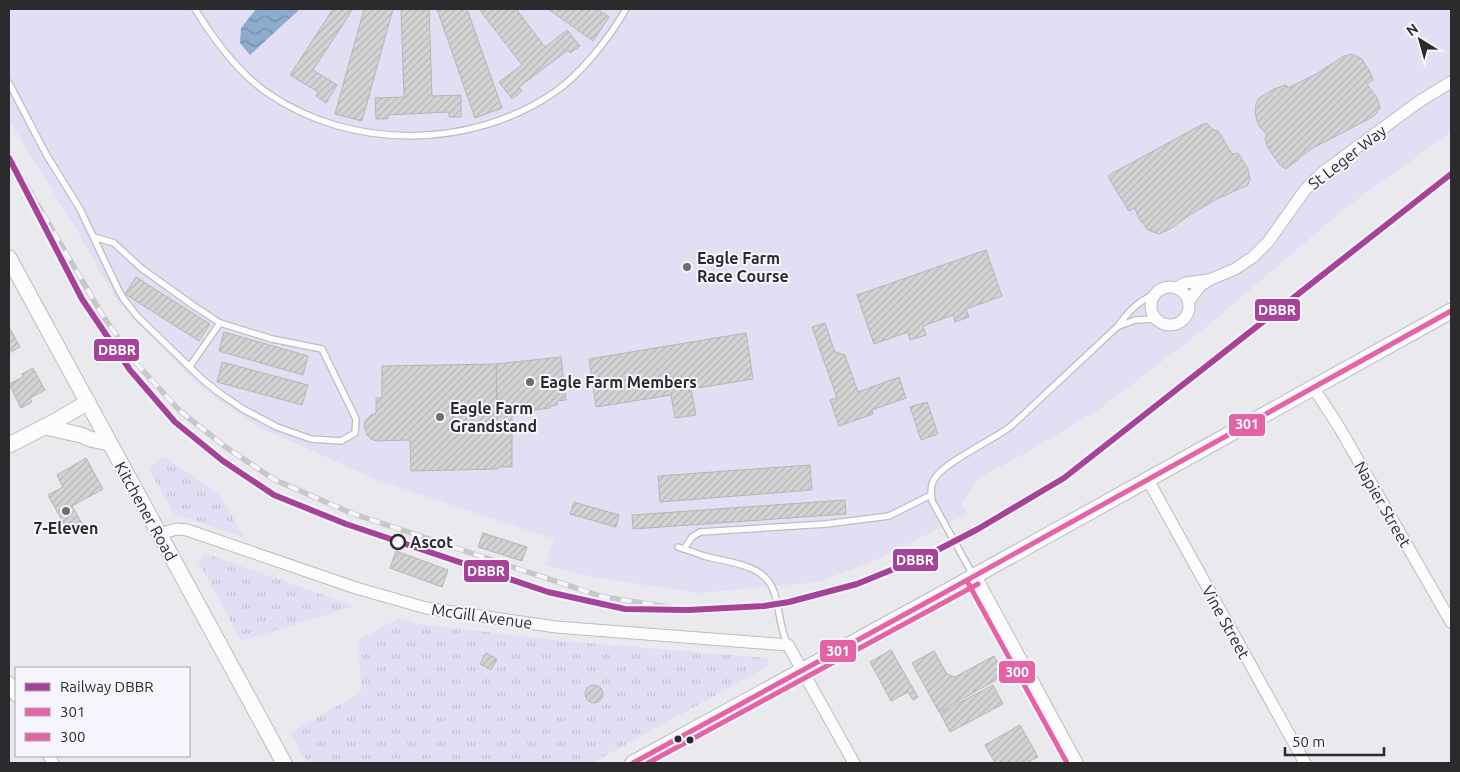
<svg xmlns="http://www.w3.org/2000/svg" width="1460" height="772" font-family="Ubuntu,sans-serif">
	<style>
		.green { fill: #e2dff5 }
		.park { fill: url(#park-tufts) }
		.water { fill: url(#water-waves) }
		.building { fill: url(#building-hatch); stroke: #b6b4b5 }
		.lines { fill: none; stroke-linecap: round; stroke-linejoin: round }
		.lane-casing { stroke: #bdbdc0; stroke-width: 8 }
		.street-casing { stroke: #bdbdc0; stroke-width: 13 }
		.secondary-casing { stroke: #bdbdc0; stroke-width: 17 }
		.lane { stroke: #fcfcfc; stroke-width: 5.5 }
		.street { stroke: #fcfcfc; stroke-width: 11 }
		.secondary { stroke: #fcfcfc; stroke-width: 15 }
		.rail-casing { stroke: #c8c8c9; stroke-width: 5.5 }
		.rail { stroke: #f6f5fe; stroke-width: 4; stroke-dasharray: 11; stroke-linecap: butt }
		.bus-1-casing { stroke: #f6f5fe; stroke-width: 9 }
		.bus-2-casing { stroke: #f6f5fe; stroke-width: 9 }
		.bus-1 { stroke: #e463a4; stroke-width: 5 }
		.bus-2 { stroke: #e463a4; stroke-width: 5 }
		.rail-1-casing { stroke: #f6f5fe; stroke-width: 10 }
		.rail-1 { stroke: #a54399; stroke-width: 6 }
		.poi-dot { fill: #6e6e71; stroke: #f6f5fe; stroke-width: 2 }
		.stop-dot { fill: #f6f5fe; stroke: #2b2b2e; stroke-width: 2.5 }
		.bus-dot { fill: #2b2b2e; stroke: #f6f5fe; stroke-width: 2 }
		.labels { text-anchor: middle; stroke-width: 4; stroke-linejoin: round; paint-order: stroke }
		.street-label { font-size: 16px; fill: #2b2b2e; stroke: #f6f5fe }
		.poi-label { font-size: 16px; font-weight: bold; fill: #2b2b2e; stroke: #f6f5fe; text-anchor: start }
		.stop-label { font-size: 16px; font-weight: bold; fill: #2b2b2e; stroke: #f6f5fe; text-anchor: start }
		.line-badge { stroke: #f6f5fe; stroke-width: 2 }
		.badge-label { font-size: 14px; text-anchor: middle; font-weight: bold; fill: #fff }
	</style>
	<defs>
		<pattern id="park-tufts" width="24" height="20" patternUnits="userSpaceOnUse" patternTransform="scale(1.25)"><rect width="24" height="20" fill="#e2dff5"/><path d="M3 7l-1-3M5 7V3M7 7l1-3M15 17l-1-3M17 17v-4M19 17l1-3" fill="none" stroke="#c2c0d2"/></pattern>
		<pattern id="water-waves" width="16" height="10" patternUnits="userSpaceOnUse" patternTransform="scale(1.25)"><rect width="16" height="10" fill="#8cabce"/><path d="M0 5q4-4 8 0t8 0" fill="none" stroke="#738ba8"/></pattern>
		<pattern id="building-hatch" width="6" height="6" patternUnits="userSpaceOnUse" patternTransform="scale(1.25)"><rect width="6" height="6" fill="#d4d3d4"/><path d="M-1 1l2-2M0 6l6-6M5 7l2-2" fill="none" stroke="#b6b5b6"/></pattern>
	</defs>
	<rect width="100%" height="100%" fill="#eaeaee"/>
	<path class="green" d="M9,9H1451V132L1347,207L1203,330L1100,409L1030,451L980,477L962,503L967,514L881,558L819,582L700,593L598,578L544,565L554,539L372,478L259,427L200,387L119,304L76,229L9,120Z"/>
	<g class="park">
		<path d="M165,457L218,493L245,538L174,514L148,468Z"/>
		<path d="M204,553L355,606L241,641L198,561Z"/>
		<path d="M399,618L419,624L563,641L766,658L768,661V666L758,672L592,763H307L290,733L361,692L358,640Z"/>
	</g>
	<path class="water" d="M256,9H300L250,55L240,43L241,28Z"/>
	<g class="building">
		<path d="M333,9H353L313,70L337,85L326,103L316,96L318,92L290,75Z"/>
		<path d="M364,9H393L362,121L335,114Z"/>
		<path d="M401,9H429L432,96L461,95V117H449V112L388,115V119H376L375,98L404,97Z"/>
		<path d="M437,9H467L502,108L475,118Z"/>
		<path d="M479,9H516L545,47L567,30L580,46L570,53L568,50L519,87L522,91L512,99L499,82L522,65Z"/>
		<path d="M548,9H597L609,17L593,41Z"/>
		<path d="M1352,54L1362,59L1370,72L1373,80L1367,84L1377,98L1380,108L1374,116L1365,121L1311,149L1286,169L1279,164L1267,146L1265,139L1267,135L1260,127L1257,121L1255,113L1256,104L1259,98L1274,89L1286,85L1288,88L1316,74L1344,56Z"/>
		<path d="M1207,123L1212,129L1219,132L1232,154L1238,153L1248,169L1250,179L1248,185L1215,200L1188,216L1170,229L1159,234L1148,230L1138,217L1135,208L1129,211L1114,187L1109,178V175L1203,124Z"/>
		<path d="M986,250L1002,296L966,309L969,317L955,322L953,315L923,326L926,335L910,340L908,332L874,344L857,295Z"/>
		<path d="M136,277L210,324L199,341L125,294Z"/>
		<path d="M825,323L835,352L845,355L858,392L899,377L906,398L872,410L873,414L839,426L830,400L837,398L812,327Z"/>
		<path d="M9,327L20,347L9,353Z"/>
		<path d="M224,332L308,356L303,375L219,351Z"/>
		<path d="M746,333L753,379L691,389L696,415L675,418L671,395L596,407L589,359Z"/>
		<path d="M561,357L566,400L557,401V405L550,406V408L527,411L526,409H519L518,406L497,407L496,364Z"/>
		<path d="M222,362L308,385L302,405L217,382Z"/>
		<path d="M496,364L497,407H512V467H498V469L411,471L410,440L377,441L371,439L367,435L364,425L366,420L371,415L376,413V398H382V366Z"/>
		<path d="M33,368L45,390L30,398L32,402L21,408L9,384L23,377L22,374Z"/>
		<path d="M927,402L938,434L921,440L910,407Z"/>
		<path d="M86,458L103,489L72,506L83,525L69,533L48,495L63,487L57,475Z"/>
		<path d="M810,465L812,490L660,502L658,476Z"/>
		<path d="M845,500L846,514L633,529L632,515Z"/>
		<path d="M574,502L619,515L616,527L570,514Z"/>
		<path d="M483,533L527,547L522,561L478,547Z"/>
		<path d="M396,551L448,570L442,587L390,568Z"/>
		<path d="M891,650L918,697L913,700L908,692L891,701L870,662Z"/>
		<path d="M934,651L947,674L955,677L994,656L1005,675L939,712L912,663Z"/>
		<path d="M486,653L497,659L491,670L480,664Z"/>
		<circle cx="594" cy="694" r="9"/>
		<path d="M993,685L1003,704L950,732L940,713Z"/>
		<path d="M1020,725L1038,757L1026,763H995L985,745Z"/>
	</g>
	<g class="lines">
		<defs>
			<g id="lane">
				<path d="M195,9C214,40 238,73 269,94C353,151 472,149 555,92C582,73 610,37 626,9"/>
				<path d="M9,83L46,154L80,209L118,289L123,298L137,316L202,379L218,392L243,409L277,427L311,439L341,441L355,433L356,419L322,349L272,339L220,323L194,306L141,268L114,243L94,237"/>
				<path d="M1119,326L1135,320L1155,319"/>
				<path d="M190,366L220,323"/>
				<path d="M678,547C687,550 696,553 704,556C728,563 765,563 774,592C780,609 779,627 788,645"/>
				<path d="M684,549L692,537L700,532L826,524L889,516L931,495"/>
				<path d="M973,575L932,501C931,493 930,485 935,478C944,463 992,440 1010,427L1117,327C1128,312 1138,301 1155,294"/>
			</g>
			<g id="street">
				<circle cx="1170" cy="306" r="19"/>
				<path d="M1177,288L1185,283L1208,280"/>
				<path d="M1189,301L1200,286L1209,280L1235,269L1253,257L1268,242L1305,190L1323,172L1420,101L1451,82"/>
				<path d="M1313,387L1339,427L1451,622"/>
				<path d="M1148,480L1305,763"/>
				<path d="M159,534L177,529L187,530L356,588L426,608L556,627L788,645L854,763"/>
				<path d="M9,682L16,696"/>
				<path d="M49,756L53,763"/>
			</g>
			<g id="secondary">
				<path d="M9,258L284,763"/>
				<path d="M45,427L81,435L90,439L109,443"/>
				<path d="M9,445L54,422L88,402"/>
				<path d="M974,577L1075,763"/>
				<path d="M633,763L942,594L1451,311"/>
			</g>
		</defs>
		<use href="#lane" class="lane-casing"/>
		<use href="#street" class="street-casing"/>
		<use href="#secondary" class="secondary-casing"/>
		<use href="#lane" class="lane"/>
		<use href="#street" class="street"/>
		<use href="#secondary" class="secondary"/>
		<defs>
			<path id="rail" d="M9,156L103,316L137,364L180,411L227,448L275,480L351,513L603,597L688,610"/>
		</defs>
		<use href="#rail" class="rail-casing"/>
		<use href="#rail" class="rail"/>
		<defs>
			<path id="bus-1" d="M633,763L942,594L1451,311"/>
			<g id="bus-2">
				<path d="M967,581L1067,763"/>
				<path d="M648,763L978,584"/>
			</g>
		</defs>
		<use href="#bus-1" class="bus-1-casing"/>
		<use href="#bus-2" class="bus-2-casing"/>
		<use href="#bus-1" class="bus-1"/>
		<use href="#bus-2" class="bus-2"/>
		<defs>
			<path id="rail-1" d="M9,158L82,299L130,370L175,422L223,461L274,495L346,524L548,592L625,609L688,610L764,606L789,602L857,584L928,555L978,529L1064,478L1451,174"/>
		</defs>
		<use href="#rail-1" class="rail-1-casing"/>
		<use href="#rail-1" class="rail-1"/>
	</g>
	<g class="poi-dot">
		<circle cx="687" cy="267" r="5"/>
		<circle cx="530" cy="382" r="5"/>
		<circle cx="440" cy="417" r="5"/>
		<circle cx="66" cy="511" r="5"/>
	</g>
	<circle class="stop-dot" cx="398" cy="542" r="7"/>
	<g class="bus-dot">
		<circle cx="678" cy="739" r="4.5"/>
		<circle cx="690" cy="740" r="4.5"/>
	</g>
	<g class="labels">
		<g class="street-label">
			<text transform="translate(1347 157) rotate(-38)" y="6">St Leger Way</text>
			<text transform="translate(1383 504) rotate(60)" y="6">Napier Street</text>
			<text transform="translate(146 511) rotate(61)" y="6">Kitchener Road</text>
			<text transform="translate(482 616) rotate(8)" y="6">McGill Avenue</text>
			<text transform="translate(1226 622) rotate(61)" y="6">Vine Street</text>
		</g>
		<g class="poi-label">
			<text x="697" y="264">Eagle Farm<tspan x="697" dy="18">Race Course</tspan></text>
			<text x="540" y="388">Eagle Farm Members</text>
			<text x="450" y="414">Eagle Farm<tspan x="450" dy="18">Grandstand</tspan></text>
			<text x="66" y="534" text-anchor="middle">7-Eleven</text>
		</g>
		<g class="stop-label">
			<text x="410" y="548">Ascot</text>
		</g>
	</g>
	<g class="line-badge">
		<rect x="1254" y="298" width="47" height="24" rx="5" fill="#a54399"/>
		<rect x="93" y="338" width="47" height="24" rx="5" fill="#a54399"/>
		<rect x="1228" y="413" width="38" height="24" rx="5" fill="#e463a4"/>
		<rect x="892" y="548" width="47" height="24" rx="5" fill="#a54399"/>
		<rect x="463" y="559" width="47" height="24" rx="5" fill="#a54399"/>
		<rect x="819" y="639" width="38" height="24" rx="5" fill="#e463a4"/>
		<rect x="998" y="660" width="38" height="24" rx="5" fill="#e463a4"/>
	</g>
	<g class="badge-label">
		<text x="1277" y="315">DBBR</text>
		<text x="117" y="355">DBBR</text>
		<text x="1247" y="429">301</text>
		<text x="915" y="565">DBBR</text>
		<text x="486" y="576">DBBR</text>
		<text x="838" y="656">301</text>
		<text x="1017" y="677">300</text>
	</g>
	<rect width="1460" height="772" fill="none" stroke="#2b2b2e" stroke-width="20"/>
	<rect x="15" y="667" width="175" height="90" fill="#f6f5fe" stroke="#a5a4ab"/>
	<rect x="25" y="683" width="25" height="8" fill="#a54399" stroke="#a5a4ab"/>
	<text x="60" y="692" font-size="15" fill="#2b2b2e">Railway DBBR</text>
	<rect x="25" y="708" width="25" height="8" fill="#e463a4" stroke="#a5a4ab"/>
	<text x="60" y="717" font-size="15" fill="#2b2b2e">301</text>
	<rect x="25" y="733" width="25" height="8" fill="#e463a4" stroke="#a5a4ab"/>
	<text x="60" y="742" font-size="15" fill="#2b2b2e">300</text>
	<g transform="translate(1420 40) rotate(323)" stroke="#f6f5fe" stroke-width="4" paint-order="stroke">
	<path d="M0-4L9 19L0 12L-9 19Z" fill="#2b2b2e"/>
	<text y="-8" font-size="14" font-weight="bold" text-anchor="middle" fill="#2b2b2e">N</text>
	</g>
	<path d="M1285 747v8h99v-8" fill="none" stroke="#2b2b2e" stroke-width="2.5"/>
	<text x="1292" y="747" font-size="15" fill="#2b2b2e" stroke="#f6f5fe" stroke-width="4" paint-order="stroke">50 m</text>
</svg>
